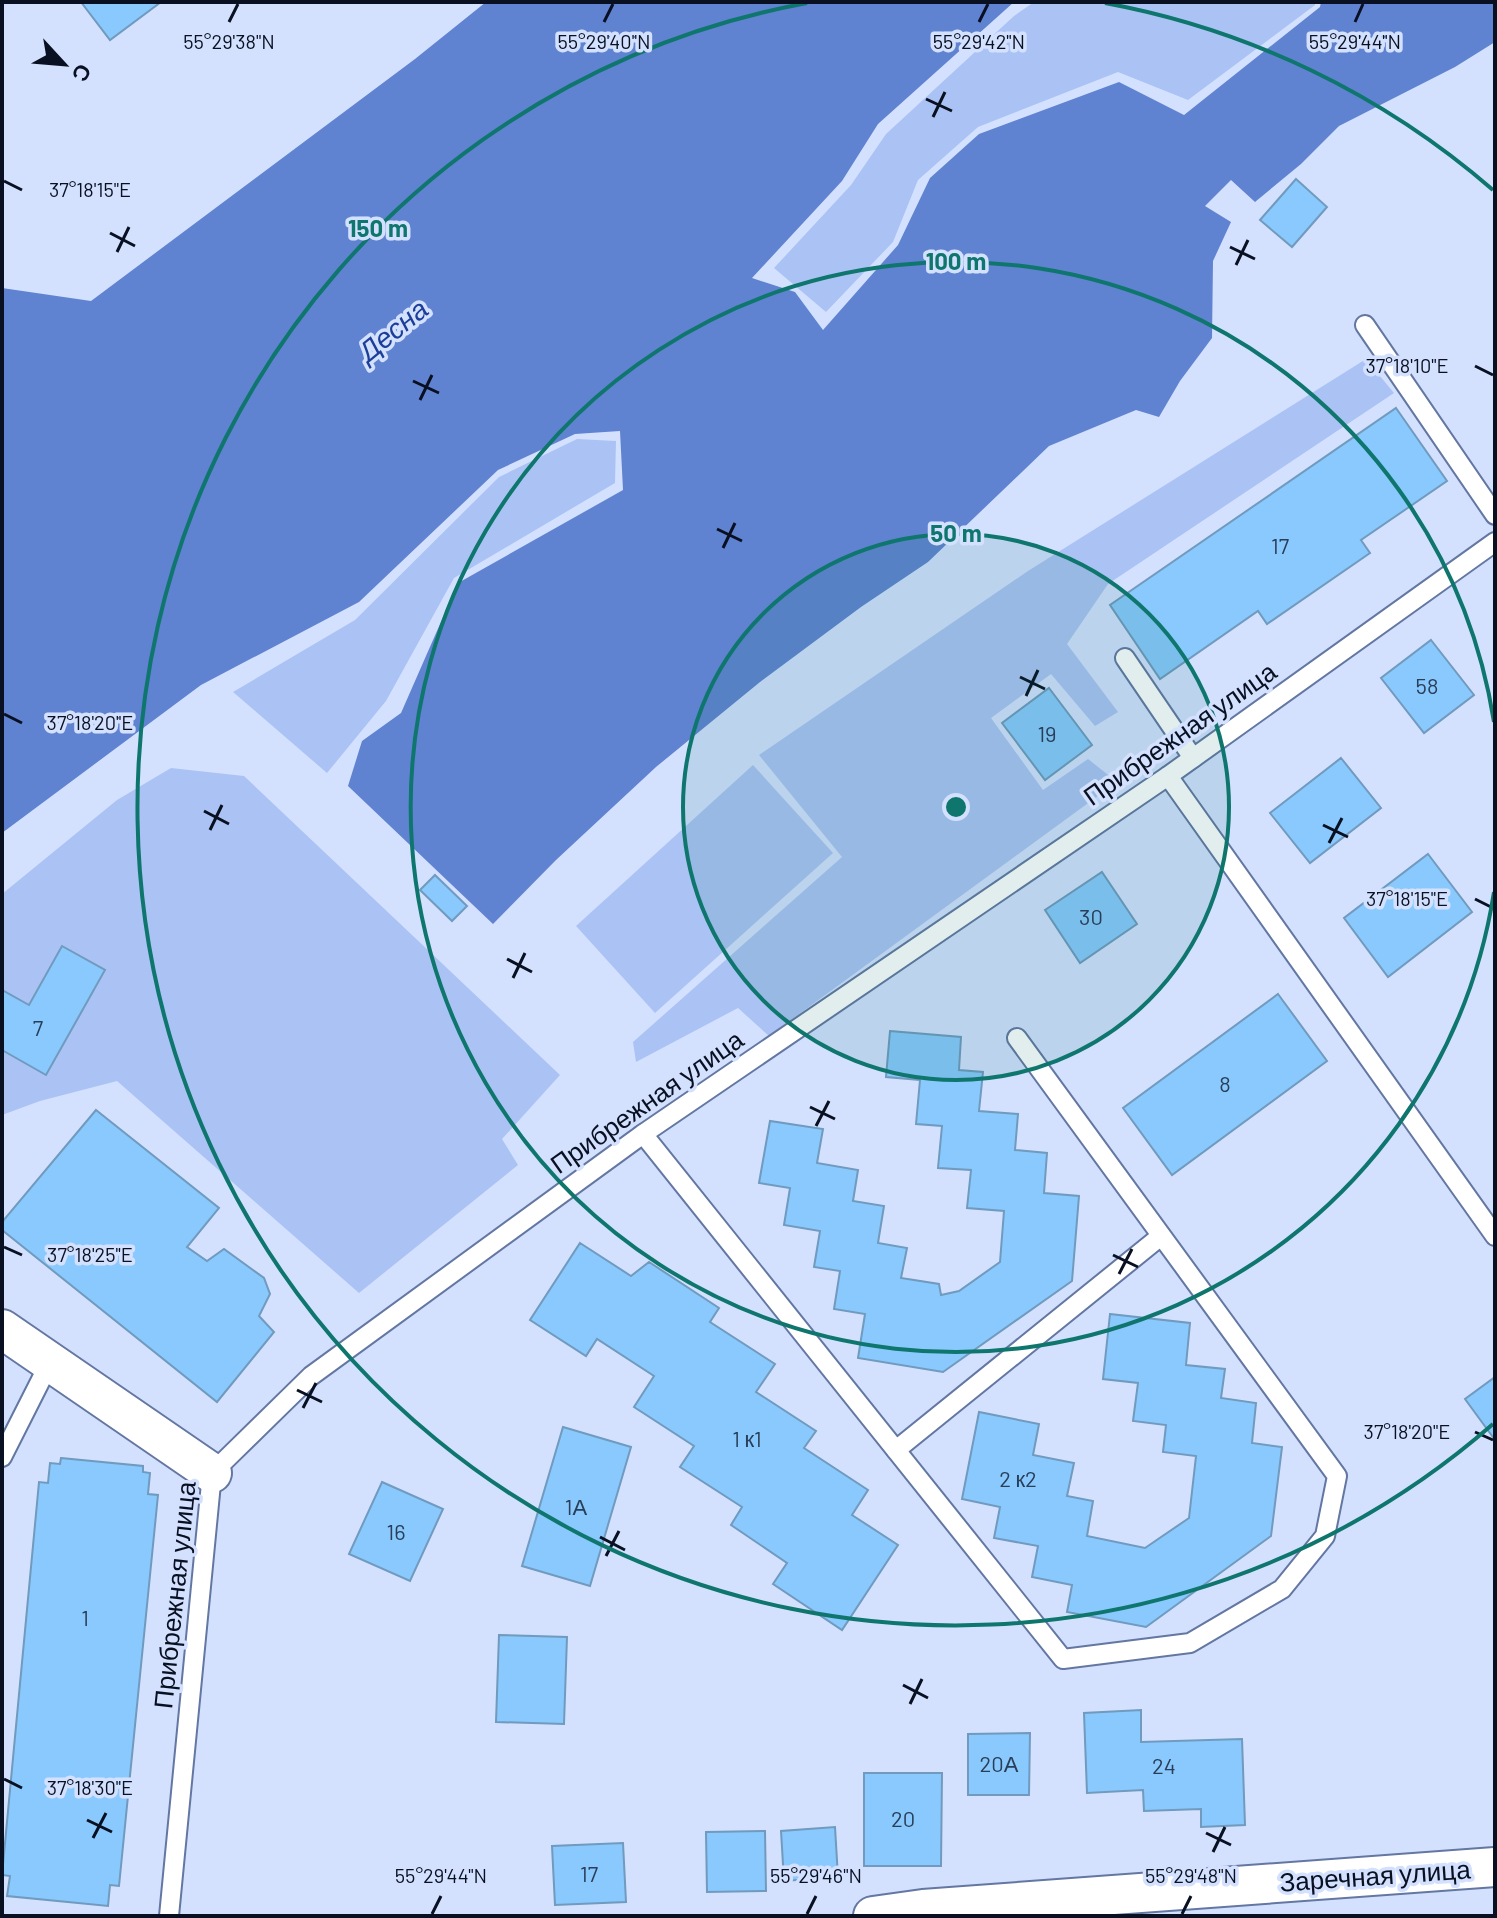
<svg xmlns="http://www.w3.org/2000/svg" width="1497" height="1918" font-family="Barlow,sans-serif">
	<style>
		.green { fill: #abc3f4 }
		.water { fill: #6083d1 }
		.building { fill: #89c9fe; stroke: #709abe; stroke-width: 2 }
		.lines { fill: none; stroke-linecap: round; stroke-linejoin: round }
		.service-casing { stroke: #6377a2; stroke-width: 22 }
		.minor-casing { stroke: #6377a2; stroke-width: 42 }
		.service { stroke: #fff; stroke-width: 18 }
		.minor { stroke: #fff; stroke-width: 38 }
		.ticks { fill: none; stroke: #091021; stroke-width: 3 }
		.ring { fill: none; stroke: #0f766e; stroke-width: 4 }
		.labels { text-anchor: middle; stroke-width: 7; stroke-linejoin: round; paint-order: stroke }
		.number-label { font-size: 22px; fill: #293e58 }
		.street-label { font-size: 26px; fill: #091021; stroke: #d3e1fe }
		.water-label { font-size: 28px; font-style: italic; fill: #1b3e99; stroke: #d3e1fe }
		.ticks-label { font-size: 20px; text-anchor: middle; fill: #091021; stroke: #d3e1fe; stroke-width: 7; stroke-linejoin: round; paint-order: stroke }
		.centre { fill: #0f766e; stroke: #d3e1fe; stroke-width: 4 }
		.ring-label { font-size: 24px; text-anchor: middle; font-weight: bold; fill: #0f766e; stroke: #d3e1fe; stroke-width: 7; stroke-linejoin: round; paint-order: stroke }
	</style>
	<rect width="100%" height="100%" fill="#d3e1fe"/>
	<g class="green">
		<path d="M1034,2H1315V5L1188,100L1118,72L978,127L918,180L893,242L826,312L774,268L851,185L886,134L1014,16Z"/>
		<path d="M1366,359L1394,393L1108,584L1067,644L1118,712L1095,726L1051,674L991,718L1043,790L1088,759L1117,782L769,1036L738,1008L636,1062L633,1042L842,857L759,755L1028,571Z"/>
		<path d="M577,439L616,441L615,483L454,578L386,701L327,773L233,692L355,620L499,477Z"/>
		<path d="M753,765L833,853L655,1013L576,926Z"/>
		<path d="M171,768L244,776L560,1075L502,1139L518,1165L359,1293L117,1081L40,1101L2,1115V894L117,800Z"/>
	</g>
	<path class="water" d="M486,2H1014L878,124L842,181L752,278L795,292L823,330L898,245L930,178L979,134L1119,82L1184,115L1320,7L1321,2H1495V42L1455,67L1339,126L1301,164L1255,202L1231,180L1205,206L1231,222L1213,261L1212,338L1180,381L1159,417L1136,410L1049,446L928,562L861,607L760,682L656,767L556,860L493,924L348,786L362,741L401,713L458,583L623,490L620,431L575,434L498,470L359,602L201,685L2,833V288L91,301L415,59Z"/>
	<g class="building">
		<path d="M81,2H161L110,40Z"/>
		<path d="M1296,179L1327,207L1292,247L1260,220Z"/>
		<path d="M1396,408L1447,481L1361,540L1370,553L1267,624L1258,611L1160,679L1110,605Z"/>
		<path d="M1431,640L1474,695L1424,733L1381,678Z"/>
		<path d="M1049,688L1092,745L1045,780L1002,723Z"/>
		<path d="M1341,758L1381,808L1310,863L1270,813Z"/>
		<path d="M1428,854L1472,912L1388,977L1344,918Z"/>
		<path d="M1102,872L1137,924L1080,963L1045,910Z"/>
		<path d="M435,875L467,906L452,921L420,890Z"/>
		<path d="M62,946L105,970L46,1075L2,1050V990L29,1005Z"/>
		<path d="M1278,994L1327,1061L1172,1175L1123,1108Z"/>
		<path d="M890,1031L961,1037L959,1070L983,1072L979,1111L1018,1114L1015,1150L1047,1153L1044,1193L1079,1196L1072,1281L943,1372L858,1358L865,1314L834,1309L840,1271L814,1267L820,1231L784,1225L790,1188L759,1183L770,1121L823,1129L817,1163L858,1170L853,1201L884,1206L878,1243L907,1248L901,1278L939,1284L941,1295L959,1291L1000,1262L1004,1211L967,1208L971,1170L938,1168L942,1126L916,1124L920,1080L886,1077Z"/>
		<path d="M96,1110L219,1208L187,1247L207,1261L224,1249L264,1278L270,1294L259,1316L274,1332L217,1402L2,1230V1222Z"/>
		<path d="M580,1243L631,1276L649,1262L719,1308L710,1322L775,1364L756,1392L816,1431L804,1448L868,1490L852,1515L898,1545L842,1630L773,1584L787,1563L731,1525L742,1507L680,1467L694,1446L634,1407L654,1376L597,1339L586,1356L530,1320Z"/>
		<path d="M1110,1314L1190,1323L1186,1365L1225,1369L1221,1398L1256,1403L1252,1443L1282,1447L1271,1536L1146,1627L1067,1612L1072,1585L1032,1577L1038,1546L994,1538L1000,1507L962,1499L979,1412L1039,1424L1033,1455L1074,1463L1067,1496L1093,1501L1087,1536L1145,1548L1189,1518L1196,1456L1163,1452L1166,1425L1133,1421L1138,1383L1103,1379Z"/>
		<path d="M1495,1377V1440L1465,1399Z"/>
		<path d="M563,1427L631,1447L590,1586L522,1566Z"/>
		<path d="M61,1458L143,1466V1472L150,1473L148,1494L158,1495L119,1886L110,1885L108,1906L7,1896L10,1876L2,1875L39,1482L48,1483L50,1463L60,1464Z"/>
		<path d="M382,1482L443,1509L410,1581L349,1554Z"/>
		<path d="M499,1635L567,1637L564,1724L496,1722Z"/>
		<path d="M1141,1710V1742L1242,1739L1245,1825L1201,1827V1809L1144,1811L1143,1790L1087,1793L1084,1713Z"/>
		<path d="M1030,1733L1029,1795H968V1734Z"/>
		<path d="M864,1773H942L941,1866H864Z"/>
		<path d="M835,1827L838,1877L784,1881L781,1831Z"/>
		<path d="M765,1831L766,1891L707,1892L706,1832Z"/>
		<path d="M623,1843L626,1902L555,1905L552,1846Z"/>
	</g>
	<g class="lines">
		<defs>
			<g id="service">
				<path d="M1365,325L1495,515"/>
				<path d="M1125,658L1193,758"/>
				<path d="M1168,776L1495,1236"/>
				<path d="M643,1134L1063,1659L1190,1643L1282,1589L1325,1536L1337,1476L1017,1038"/>
				<path d="M896,1450L1161,1236"/>
				<path d="M2,1457L50,1362"/>
				<path d="M169,1916L212,1473L311,1376L643,1134L1168,776L1495,542"/>
			</g>
			<g id="minor">
				<path d="M2,1329L212,1473"/>
				<path d="M873,1916L923,1909L1495,1867"/>
			</g>
		</defs>
		<use href="#service" class="service-casing"/>
		<use href="#minor" class="minor-casing"/>
		<use href="#service" class="service"/>
		<use href="#minor" class="minor"/>
	</g>
	<path class="ticks" d="M229,22L238,4M604,22L613,4M979,22L988,4M1355,22L1363,4M926,99L952,111M933,117L945,92M4,181L22,190M110,233L135,246M1230,247L1255,259M117,252L129,227M1236,265L1248,240M1475,366L1493,375M413,381L439,393M420,400L432,375M717,529L742,541M723,548L735,523M1020,677L1045,689M1026,696L1038,670M4,714L22,723M204,811L229,824M1323,825L1348,837M210,830L222,805M1329,843L1342,818M1475,899L1493,908M507,959L532,972M513,978L525,953M810,1107L835,1119M816,1126L829,1101M4,1247L22,1255M1113,1255L1138,1267M1119,1274L1132,1249M297,1390L322,1402M303,1408L316,1383M1475,1432L1493,1440M600,1537L625,1550M606,1556L619,1531M903,1685L928,1698M910,1704L922,1679M4,1779L22,1788M87,1820L112,1832M1206,1833L1231,1845M93,1838L106,1813M1213,1852L1225,1827M432,1914L441,1896M807,1914L816,1896M1182,1914L1191,1896"/>
	<circle cx="956" cy="807" r="273" fill="#0f766e" fill-opacity=".12"/>
	<g class="ring">
		<circle cx="956" cy="807" r="273"/>
		<path d="M1494 892A545 545 0 1 1 1494 722"/>
		<path d="M1493 1424A818 818 0 1 1 807 3M1105 3A818 818 0 0 1 1493 190"/>
	</g>
	<g class="labels">
		<g class="number-label">
			<text x="1280" y="554">17</text>
			<text x="1427" y="694">58</text>
			<text x="1047" y="742">19</text>
			<text x="1091" y="925">30</text>
			<text x="38" y="1036">7</text>
			<text x="1225" y="1092">8</text>
			<text x="747" y="1447">1 к1</text>
			<text x="1018" y="1487">2 к2</text>
			<text x="576" y="1515">1А</text>
			<text x="396" y="1540">16</text>
			<text x="85" y="1626">1</text>
			<text x="999" y="1772">20А</text>
			<text x="1164" y="1774">24</text>
			<text x="903" y="1827">20</text>
			<text x="589" y="1882">17</text>
		</g>
		<g class="street-label">
			<text transform="translate(1180 734) rotate(-35)" y="9">Прибрежная улица</text>
			<text transform="translate(647 1102) rotate(-35)" y="9">Прибрежная улица</text>
			<text transform="translate(175 1595) rotate(-84)" y="9">Прибрежная улица</text>
			<text transform="translate(1375 1876) rotate(-4)" y="9">Заречная улица</text>
		</g>
		<g class="water-label">
			<text transform="translate(393 330) rotate(-39)" y="10">Десна</text>
		</g>
	</g>
	<g class="ticks-label">
		<text x="604" y="49">55°29'40"N</text>
		<text x="979" y="49">55°29'42"N</text>
		<text x="1355" y="49">55°29'44"N</text>
		<text x="229" y="49">55°29'38"N</text>
		<text x="90" y="197">37°18'15"E</text>
		<text x="1407" y="373">37°18'10"E</text>
		<text x="90" y="730">37°18'20"E</text>
		<text x="1407" y="906">37°18'15"E</text>
		<text x="90" y="1262">37°18'25"E</text>
		<text x="1407" y="1439">37°18'20"E</text>
		<text x="90" y="1795">37°18'30"E</text>
		<text x="441" y="1883">55°29'44"N</text>
		<text x="816" y="1883">55°29'46"N</text>
		<text x="1191" y="1883">55°29'48"N</text>
	</g>
	<circle cx="956" cy="807" r="12" class="centre"/>
	<g class="ring-label">
		<text x="378" y="237">150 m</text>
		<text x="956" y="270">100 m</text>
		<text x="956" y="542">50 m</text>
	</g>
	<rect width="1497" height="1918" fill="none" stroke="#091021" stroke-width="8"/>
	<g transform="translate(64 64) rotate(116)" stroke="#d3e1fe" stroke-width="6" paint-order="stroke">
	<path d="M0-6L14 30L0 20L-14 30Z" fill="#091021"/>
	<text y="-12" font-size="22" font-weight="bold" text-anchor="middle" fill="#091021">С</text>
	</g>
</svg>
